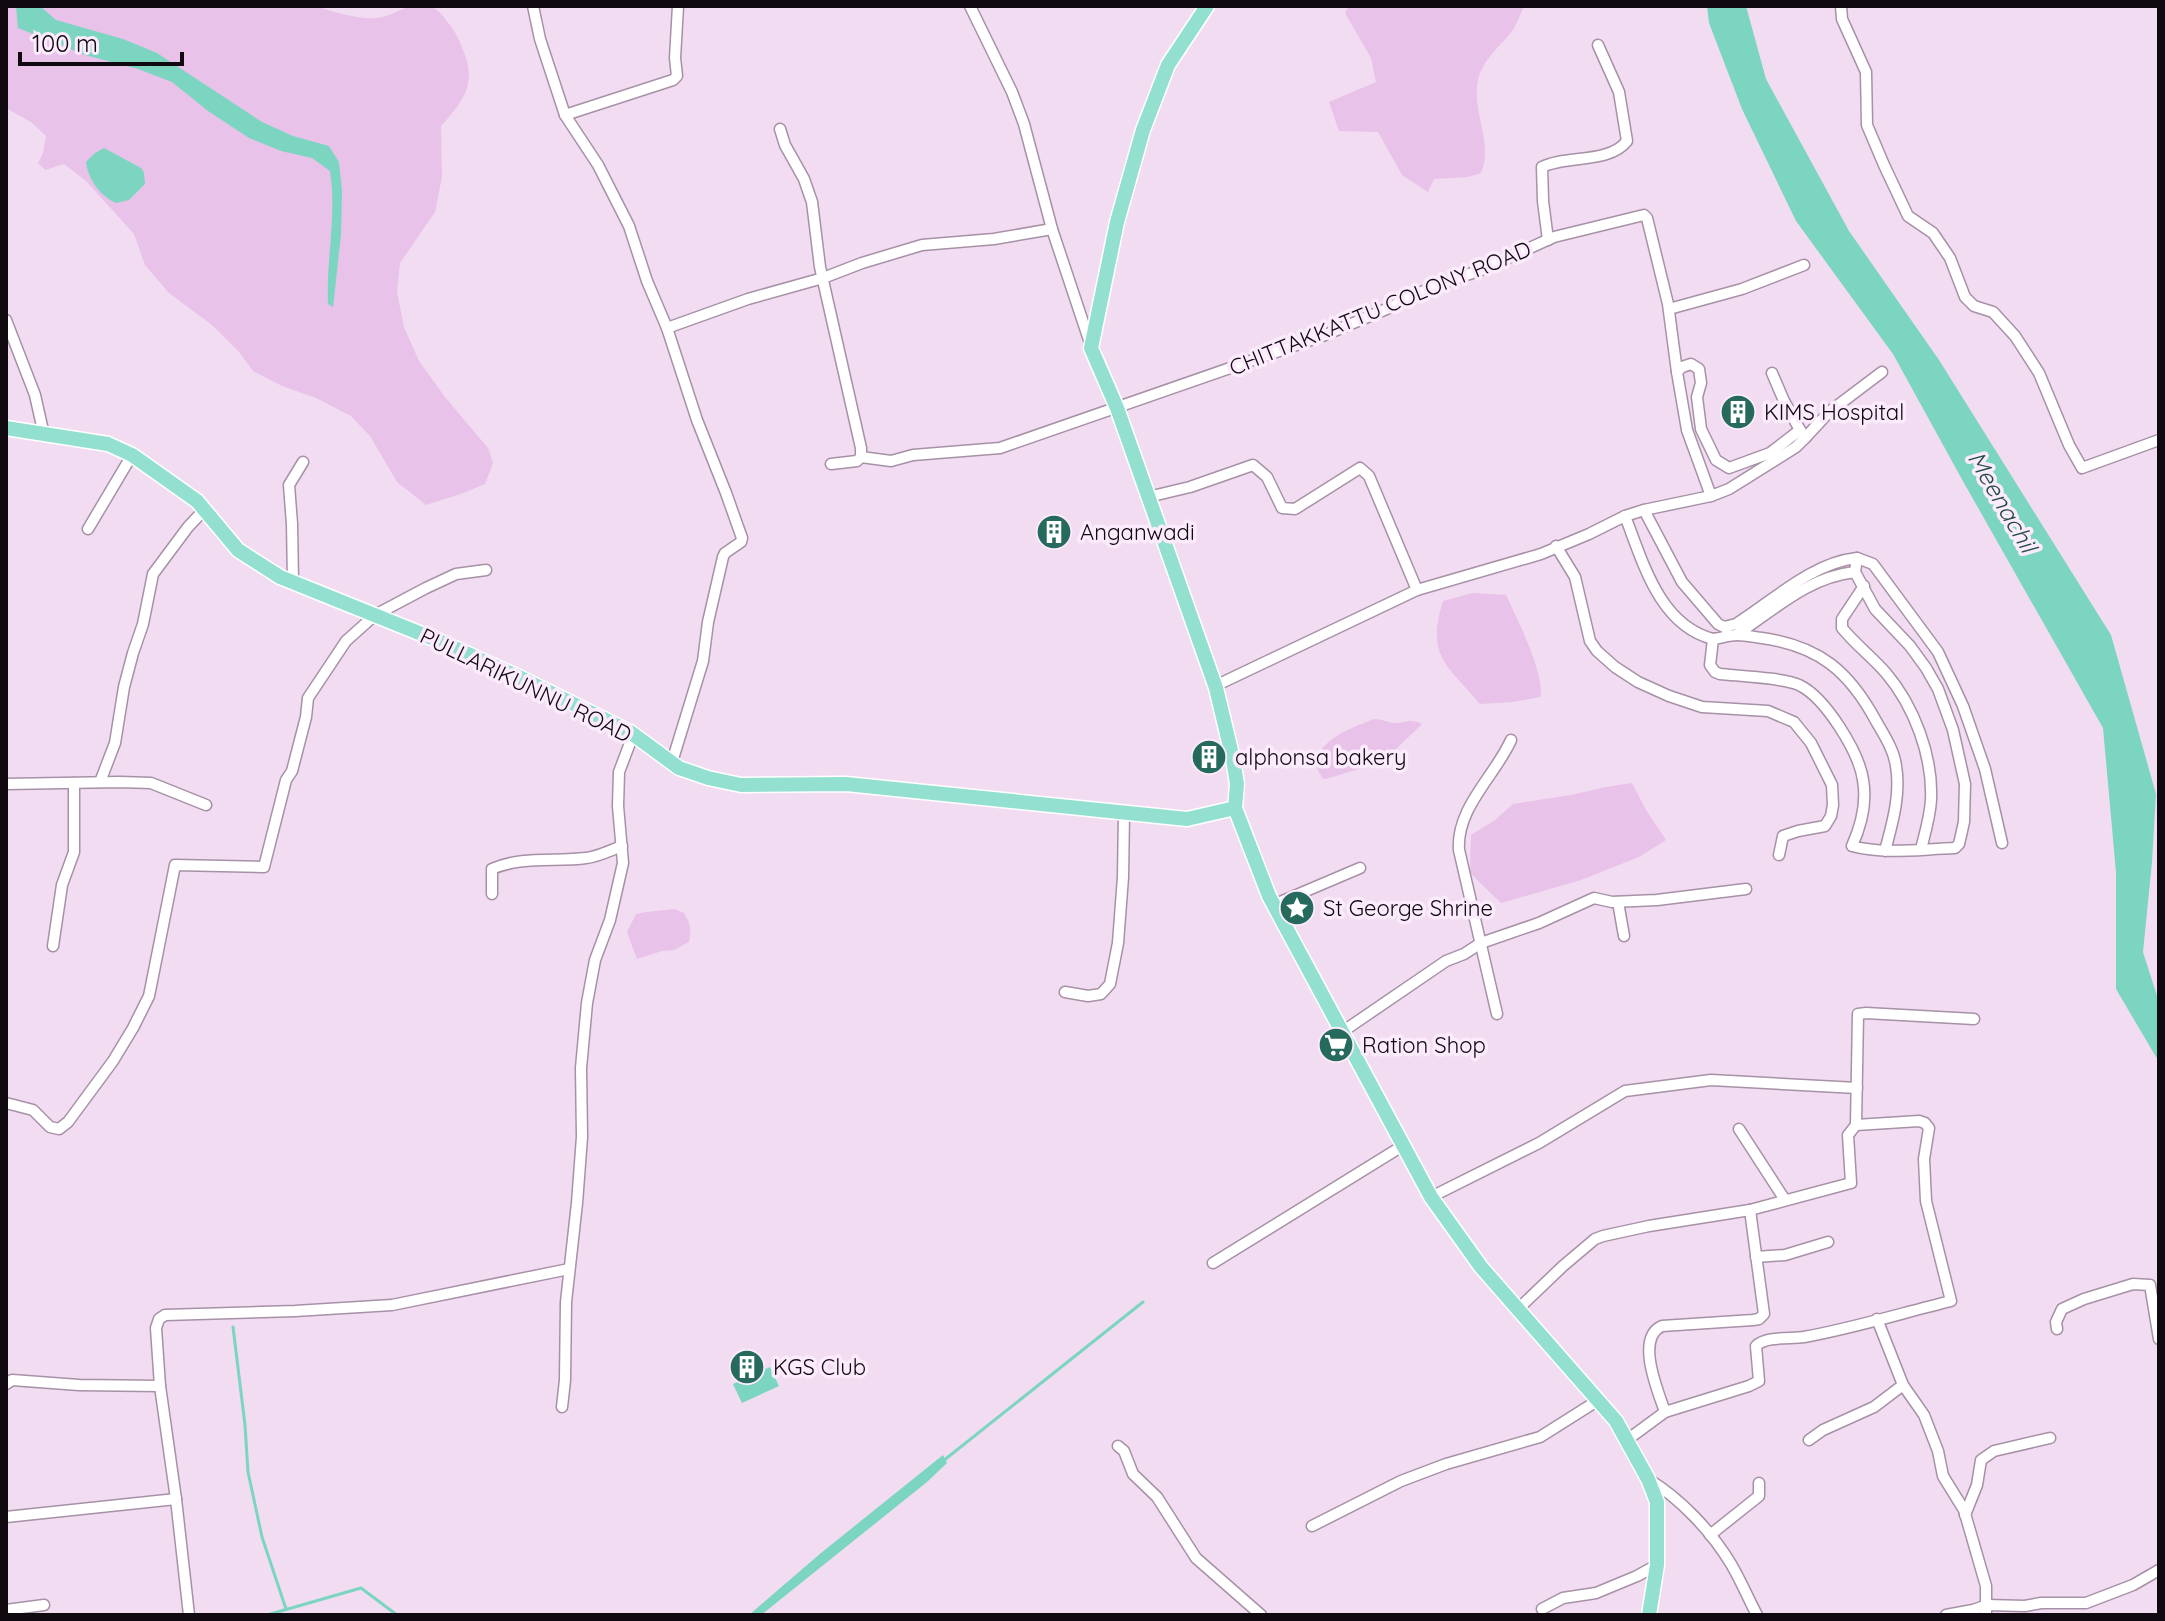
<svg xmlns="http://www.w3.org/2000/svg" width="2165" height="1621" font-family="Quicksand,sans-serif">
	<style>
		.green { fill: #e8c2e9 }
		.water { fill: #7bd5c1 }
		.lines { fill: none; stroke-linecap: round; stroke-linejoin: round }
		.stream { stroke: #7bd5c1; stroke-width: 3 }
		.minor-casing { stroke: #a691a6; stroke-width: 13 }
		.major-casing { stroke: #fff; stroke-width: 17 }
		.minor { stroke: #fff; stroke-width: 10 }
		.major { stroke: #93e0d1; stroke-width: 14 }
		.labels { text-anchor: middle; stroke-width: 7; stroke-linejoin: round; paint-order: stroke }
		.street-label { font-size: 22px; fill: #100910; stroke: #fcebfc }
		.poi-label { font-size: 22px; fill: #100910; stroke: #fcebfc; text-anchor: start }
		.water-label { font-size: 24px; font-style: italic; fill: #244d44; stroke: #fcebfc }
	</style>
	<rect width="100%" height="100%" fill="#f2dcf2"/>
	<g class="green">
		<path d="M6,6H317C330,12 363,20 377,18C396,16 409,0 430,6C440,10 446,20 452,28C457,35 460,42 463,50C477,83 464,101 441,126L442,177L435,212L400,263L397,292L404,327L419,361L445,397L488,448L493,463L485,484L461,494L426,505L397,482L370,436L351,416L316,398L282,386L253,371L239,352L212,325L169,293L145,265L134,234L86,181L64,164L45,170L38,163L43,153L46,136L31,122L6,108Z"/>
		<path d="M1349,6H1524C1520,15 1516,26 1510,34C1498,48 1482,61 1478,80C1471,110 1494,143 1481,173L1468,177L1434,179L1428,192L1402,175L1378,132L1339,131L1329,102L1376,82L1371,58L1345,13Z"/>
		<path d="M1473,593L1506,595C1516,616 1546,676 1540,697L1513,702L1480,704C1446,664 1426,656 1443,601Z"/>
		<path d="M1374,719C1382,719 1387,722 1394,723C1407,724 1408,717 1422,724L1396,749L1395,753L1382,761L1362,768L1326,779L1322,778L1314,762C1326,736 1349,729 1374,719Z"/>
		<path d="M1632,783L1646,810L1666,840L1639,857L1581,880L1501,903L1470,873L1471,835L1495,820L1513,804L1571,795L1606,787Z"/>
		<path d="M675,909L684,913C690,923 692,930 689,942L674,950L662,951L637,959L627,932L636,914L646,912Z"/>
	</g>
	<g class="water">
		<path d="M16,6H40L56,20L123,39L157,53L262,122L293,136L329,146L339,162L342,191L341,235L333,307L328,304C326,260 337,215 330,171L312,158L281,151L249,138L208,111L172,82L138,69L85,55L18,28Z"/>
		<path d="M1707,6H1746L1766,79L1849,231L1939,360L2111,635L2156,794L2152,862L2143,952L2159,1002V1062L2116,989V872L2103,728L1964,483L1893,354L1796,221L1742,109L1709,23Z"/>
		<path d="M104,148L141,168L144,173L145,184L129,200L116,203C100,196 88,179 86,162L95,153Z"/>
		<path d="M770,1367L779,1386L742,1403L733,1384Z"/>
		<path d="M943,1455L947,1463L927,1482L761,1615H749L821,1553Z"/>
	</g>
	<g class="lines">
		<g class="stream">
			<path d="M233,1327L245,1425L248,1472L262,1537L286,1609"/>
			<path d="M943,1461L1143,1302"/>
			<path d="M267,1615L361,1588L397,1615"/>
		</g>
		<defs>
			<g id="minor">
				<path d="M533,6L540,39L565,115L598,165L629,226L647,281L667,328L697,420L726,493L742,538L741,542L725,553L723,557L708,622L703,661L672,762"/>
				<path d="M970,6L1012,92L1024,124L1052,229L1091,346"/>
				<path d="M1841,6L1842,19L1866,72L1867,125L1884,165L1908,216L1933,233L1950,258L1965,297L1974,306L1993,312L2015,336L2039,373L2069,445L2082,468L2159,440"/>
				<path d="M565,115L673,80L677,76L675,58L678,6"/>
				<path d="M780,129L785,145L804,179L812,202L820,267L861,448V457L857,461L831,464"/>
				<path d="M1548,240L1543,201L1542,167C1566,155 1609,164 1627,141L1619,92L1598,45"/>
				<path d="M1669,309L1742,289L1804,265"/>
				<path d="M6,320L35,395L44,435"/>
				<path d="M667,328L748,299L823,278L862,263L922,245L994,239L1052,229"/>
				<path d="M1805,438L1829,412L1882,372"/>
				<path d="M861,457L891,461L913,455L1000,448L1325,335L1389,308L1434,286L1481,270L1554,237L1644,215L1647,218L1668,304L1677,372"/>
				<path d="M1711,496L1687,430L1677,372L1682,367L1691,364L1699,369L1701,383L1697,397L1701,429L1716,460L1729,468L1770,453L1800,430L1784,401L1772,373"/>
				<path d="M1148,497L1190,487L1253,465L1267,477L1282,508L1295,509L1360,468L1369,476L1417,590"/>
				<path d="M1644,510L1682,582L1718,624L1724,627L1736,624C1773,601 1811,563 1857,558L1855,572L1875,609L1910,646L1926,668L1938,689L1953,730L1965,784L1964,822L1959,844L1955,848C1920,849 1886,855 1852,846C1861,826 1867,802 1863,780C1859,752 1825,697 1799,685C1785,678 1739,676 1720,674L1715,672L1710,665L1713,639C1721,638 1730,635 1737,635C1745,635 1754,637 1762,638C1819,646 1849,671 1876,721C1884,735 1894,750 1896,766C1901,795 1892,824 1885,851"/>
				<path d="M1625,516C1643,562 1659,625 1713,639"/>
				<path d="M88,529L132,455"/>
				<path d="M1556,546L1575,577L1590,641L1597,651L1615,667L1638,682L1669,696L1702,707L1768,711L1794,722L1811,743L1832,785L1833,805L1831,816L1825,826L1798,831L1783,836L1779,855"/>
				<path d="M1857,558L1873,564L1938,652L1963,706L1985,769L2002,843"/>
				<path d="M293,582L292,524L289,485L303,462"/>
				<path d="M1864,586L1842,619V628C1855,644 1872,657 1886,673C1914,706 1933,756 1931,800C1930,817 1925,833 1921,849"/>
				<path d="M1736,635C1774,610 1808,577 1855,572"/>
				<path d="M1215,686L1417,590L1541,554L1589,534L1625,516L1644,510L1711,496L1729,489L1796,447L1805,438L1800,430"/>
				<path d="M100,782L115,743L124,687L133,653L143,624L153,574L188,527L204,510"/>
				<path d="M6,784L120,782L151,783L206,805"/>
				<path d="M492,894V869C521,856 555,862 586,858C598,857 611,850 622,846"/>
				<path d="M1618,902L1624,936"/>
				<path d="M1273,905L1360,868"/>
				<path d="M53,946L62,885L74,852V783"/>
				<path d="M1065,992L1088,996L1101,994L1110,984L1118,943L1123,877L1124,813"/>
				<path d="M1497,1014L1459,850C1456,808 1495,776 1511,740"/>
				<path d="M1342,1032L1446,961L1464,954L1481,943L1539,923L1594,898L1612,902L1657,900L1746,889"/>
				<path d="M6,1103L33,1110L50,1127L59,1129L68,1122L113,1061L133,1028L149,996L175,865L264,867L286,780L292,771L306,717L308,698L346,641L375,615L426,588L456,574L486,570"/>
				<path d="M1739,1129L1785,1200"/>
				<path d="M1431,1197L1539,1143L1625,1091L1711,1080L1857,1088"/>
				<path d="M1756,1257L1785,1255L1828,1242"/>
				<path d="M1213,1263L1404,1145"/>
				<path d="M1517,1310L1563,1266L1595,1239L1603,1236L1649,1226L1750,1210L1851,1183L1848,1135L1856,1125L1858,1014L1866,1013L1974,1019"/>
				<path d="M1877,1319L1903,1385"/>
				<path d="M2057,1329L2056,1322L2062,1309L2084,1299L2133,1284L2150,1285L2159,1339"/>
				<path d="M6,1384L12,1380L79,1385L160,1386L156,1328L159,1319L165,1315L295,1311L392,1305L569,1269"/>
				<path d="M160,1386L176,1499L189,1615"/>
				<path d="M562,1407L565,1380L566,1302L577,1203L582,1137L581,1068L587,1003L595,960L610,920L623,863L618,806L619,772L633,735"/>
				<path d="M1665,1412C1658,1391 1635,1338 1662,1326L1753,1320L1759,1319L1764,1314L1750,1210"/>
				<path d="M1627,1440L1665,1412L1749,1386L1759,1381L1756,1346C1766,1336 1790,1339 1804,1337C1854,1328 1902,1313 1951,1301L1926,1201L1924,1159L1929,1128L1925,1123L1919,1121L1856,1125"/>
				<path d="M1809,1440L1823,1430L1874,1407L1903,1385L1924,1415L1938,1451L1943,1476L1964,1510L1986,1586V1615"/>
				<path d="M1118,1446L1124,1451L1133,1474L1157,1497L1196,1558L1261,1615"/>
				<path d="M1648,1479C1681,1499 1711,1531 1731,1564C1741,1581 1748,1598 1757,1615"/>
				<path d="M1965,1515L1977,1485L1981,1460L1994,1451L2050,1438"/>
				<path d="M6,1517L176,1499"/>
				<path d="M1312,1526L1401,1481L1446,1464L1540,1437L1597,1401"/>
				<path d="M1710,1535L1759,1496V1483"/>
				<path d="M1542,1609L1563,1598L1596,1593L1637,1576L1657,1565"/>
				<path d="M6,1610L44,1605"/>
				<path d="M1946,1615L1973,1610L1987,1605L2025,1606L2041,1603H2086L2133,1585L2159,1570"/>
			</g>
			<g id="major">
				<path d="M1207,6L1168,65L1143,130L1117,222L1091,348L1117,408L1216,688L1233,759L1237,784L1235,808L1269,896L1431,1197L1481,1267L1616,1421L1648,1479L1657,1502V1565L1649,1615"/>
				<path d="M6,428L108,444L132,455L197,501L238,550L280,577L439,641L521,678L630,732L679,768L708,778L741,785L846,784L1187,819L1235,808"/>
			</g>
		</defs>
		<use href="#minor" class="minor-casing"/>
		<use href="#major" class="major-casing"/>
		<use href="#minor" class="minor"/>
		<use href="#major" class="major"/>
	</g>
	<defs>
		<symbol id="building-disc" viewBox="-11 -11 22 22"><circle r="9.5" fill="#256a5d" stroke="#fcebfc"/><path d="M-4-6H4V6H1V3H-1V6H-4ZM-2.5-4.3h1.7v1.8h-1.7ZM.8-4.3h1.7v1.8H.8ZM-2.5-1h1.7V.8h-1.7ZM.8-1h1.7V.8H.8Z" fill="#fff"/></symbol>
		<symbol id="sight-disc" viewBox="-11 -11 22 22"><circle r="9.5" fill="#256a5d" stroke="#fcebfc"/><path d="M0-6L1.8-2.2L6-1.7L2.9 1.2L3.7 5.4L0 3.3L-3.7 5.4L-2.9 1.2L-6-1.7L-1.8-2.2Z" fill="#fff"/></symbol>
		<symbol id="supermarket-disc" viewBox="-11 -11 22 22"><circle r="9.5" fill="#256a5d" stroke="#fcebfc"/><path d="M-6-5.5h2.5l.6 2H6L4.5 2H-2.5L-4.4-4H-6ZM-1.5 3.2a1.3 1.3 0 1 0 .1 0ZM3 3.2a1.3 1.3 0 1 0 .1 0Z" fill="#fff"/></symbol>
	</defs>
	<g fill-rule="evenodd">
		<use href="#building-disc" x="1718" y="392" width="40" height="40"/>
		<use href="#building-disc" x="1034" y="512" width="40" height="40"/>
		<use href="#building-disc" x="1189" y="737" width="40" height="40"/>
		<use href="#sight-disc" x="1277" y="888" width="40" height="40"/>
		<use href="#supermarket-disc" x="1316" y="1025" width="40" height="40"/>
		<use href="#building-disc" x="727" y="1347" width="40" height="40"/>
	</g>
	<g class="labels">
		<g class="street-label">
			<text transform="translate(1380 308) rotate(-22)" y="8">CHITTAKKATTU COLONY ROAD</text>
			<text transform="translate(526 685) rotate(26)" y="8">PULLARIKUNNU ROAD</text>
		</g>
		<g class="poi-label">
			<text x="1764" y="420">KIMS Hospital</text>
			<text x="1080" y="540">Anganwadi</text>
			<text x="1235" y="765">alphonsa bakery</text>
			<text x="1323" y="916">St George Shrine</text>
			<text x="1362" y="1053">Ration Shop</text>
			<text x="773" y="1375">KGS Club</text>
		</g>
		<g class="water-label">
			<text transform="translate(2002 502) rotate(60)" y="8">Meenachil</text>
		</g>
	</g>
	<rect width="2165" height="1621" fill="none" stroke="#100910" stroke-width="16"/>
	<path d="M20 52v12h162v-12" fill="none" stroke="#100910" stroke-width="4"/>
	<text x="32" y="52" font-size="24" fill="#100910" stroke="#fcebfc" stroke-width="6" paint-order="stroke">100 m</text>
</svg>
